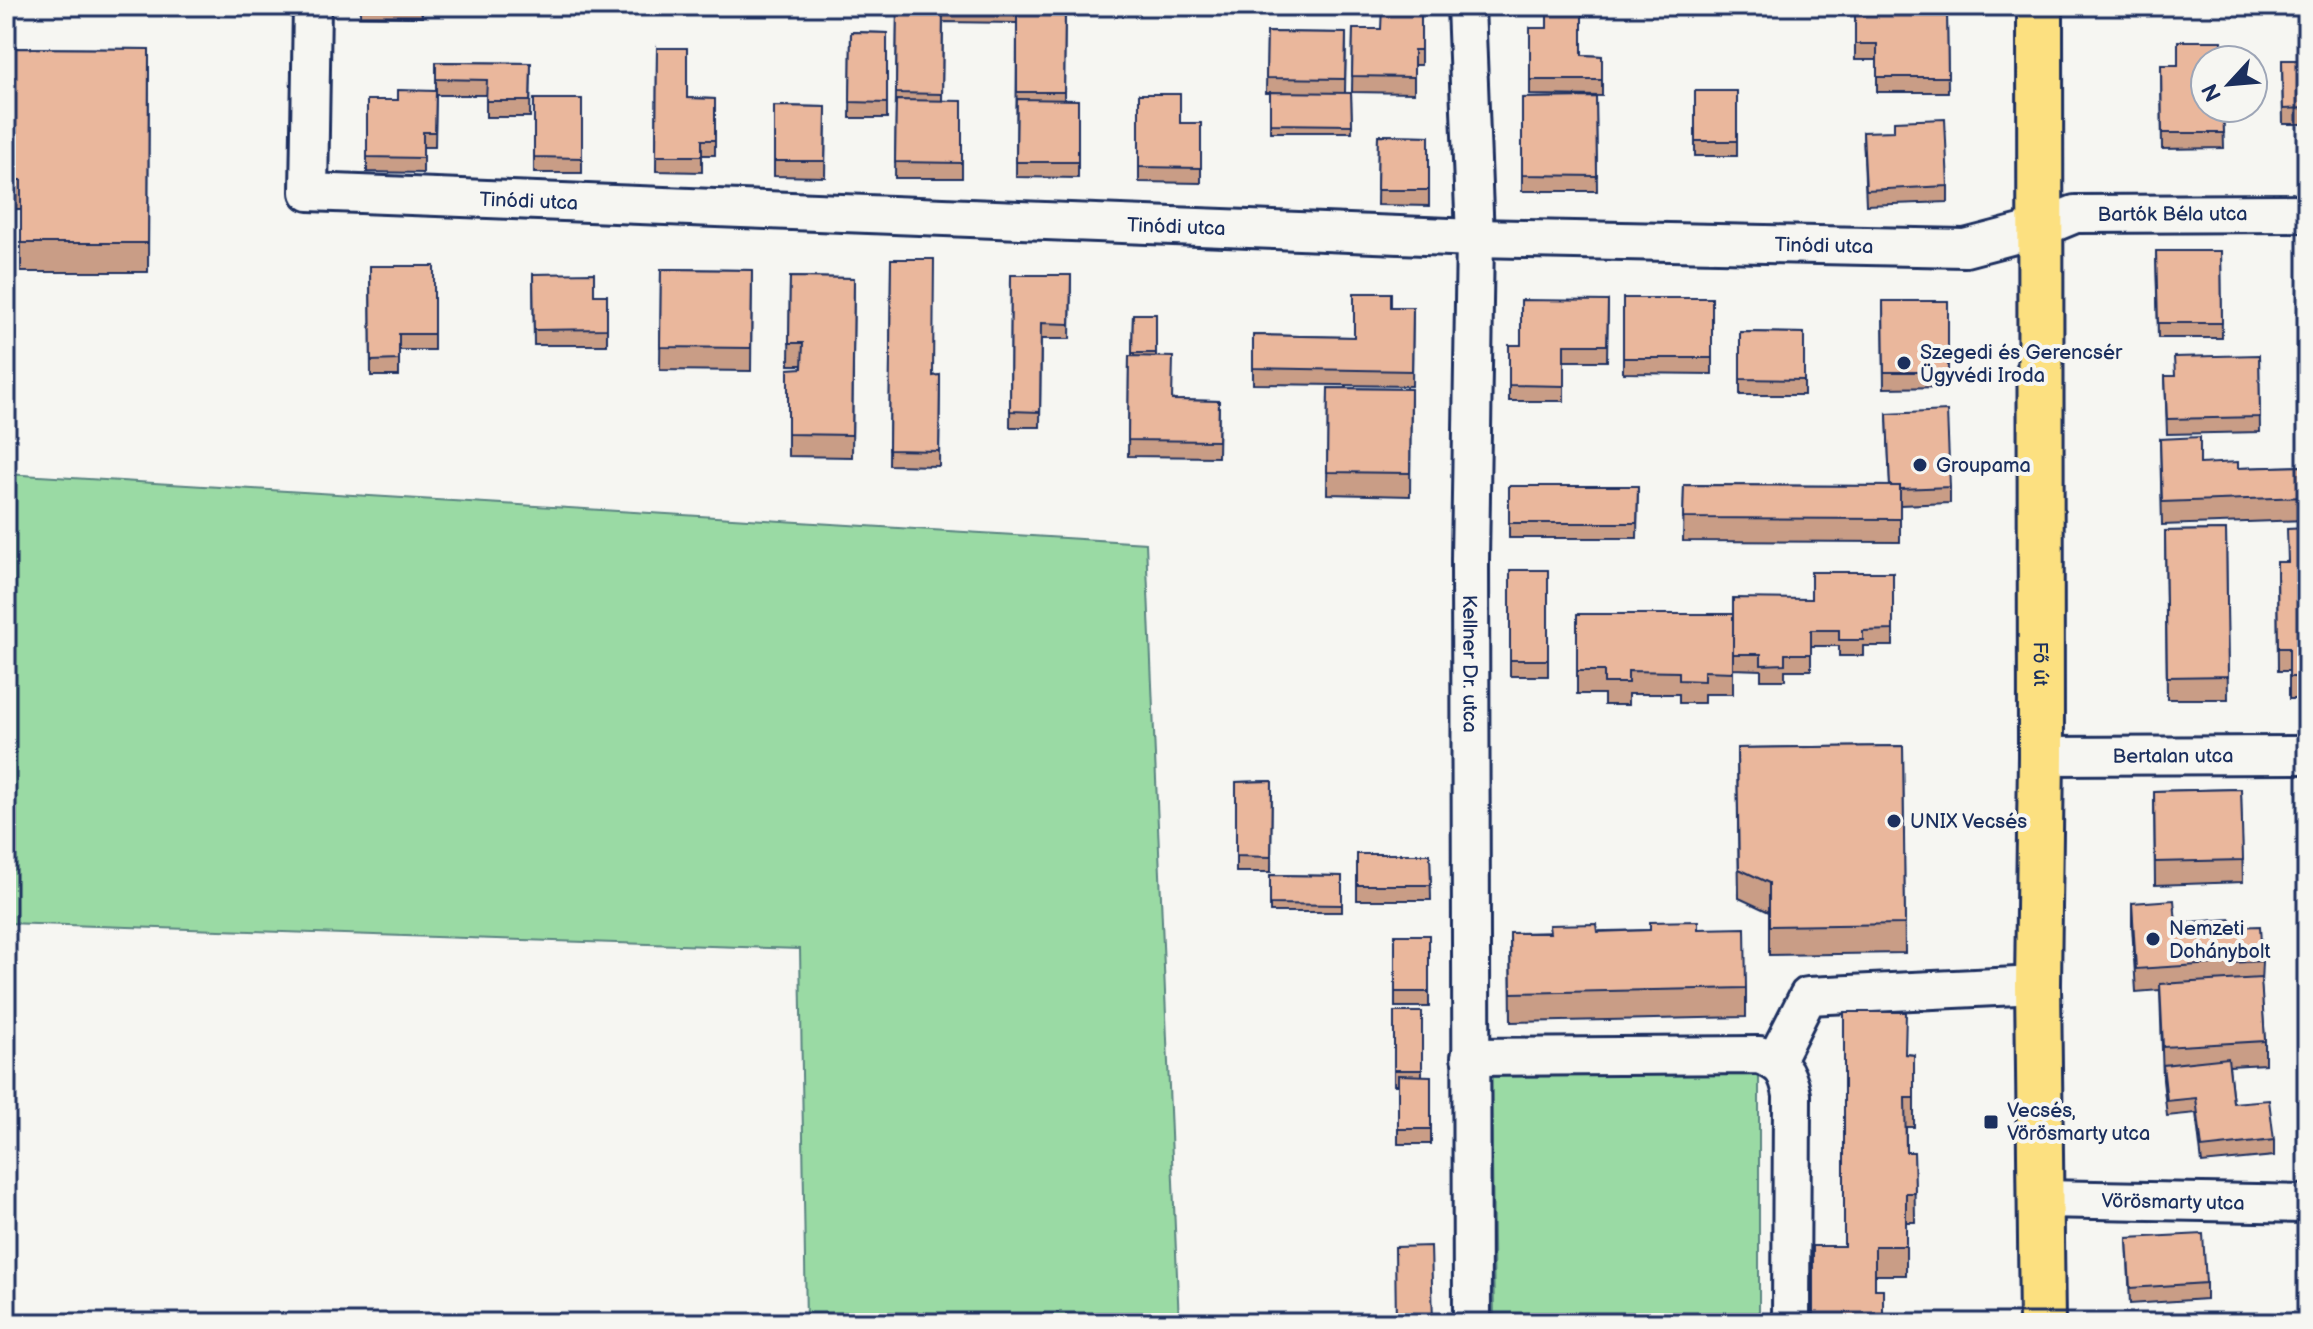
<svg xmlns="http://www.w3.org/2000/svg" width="2313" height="1329" font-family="'Balsamiq Sans',sans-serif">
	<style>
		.green { fill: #9adaa4; stroke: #5a8481; stroke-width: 2 }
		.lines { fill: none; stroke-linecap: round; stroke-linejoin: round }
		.minor-casing { stroke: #1b2f5e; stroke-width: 42 }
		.major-casing { stroke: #1b2f5e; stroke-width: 50 }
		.minor { stroke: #f6f6f2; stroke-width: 36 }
		.major { stroke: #fce080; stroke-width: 44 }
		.wall { fill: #c99d86; stroke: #1b2f5e; stroke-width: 2 }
		.building { fill: #eab79c; stroke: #1b2f5e; stroke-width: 2 }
		.poi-dot { fill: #1b2f5e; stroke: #f6f6f2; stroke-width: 3 }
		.labels { text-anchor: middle; stroke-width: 8; stroke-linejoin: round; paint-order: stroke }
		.street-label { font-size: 20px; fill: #1b2f5e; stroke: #f6f6f2 }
		.poi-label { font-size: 20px; fill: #1b2f5e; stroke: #f6f6f2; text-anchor: start }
	</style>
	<rect width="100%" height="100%" fill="#f6f6f2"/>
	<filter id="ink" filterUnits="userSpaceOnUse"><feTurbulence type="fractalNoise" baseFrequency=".0125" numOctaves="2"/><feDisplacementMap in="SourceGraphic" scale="16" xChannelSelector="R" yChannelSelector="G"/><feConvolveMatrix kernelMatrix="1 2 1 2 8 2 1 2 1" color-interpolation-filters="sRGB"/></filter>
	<g filter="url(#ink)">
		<g class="green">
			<path d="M6,474L1146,543L1179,1323H806L800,949L6,923Z"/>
			<path d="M1738,1067L1759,1077V1323H1494L1491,1070Z"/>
		</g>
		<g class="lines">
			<defs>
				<g id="minor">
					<path id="s1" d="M312,6L309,192L1475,238L1965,248L2041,228L2075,214L2307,213"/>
					<path id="s2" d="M1466,6L1475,238L1470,560L1472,1323"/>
					<path id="s3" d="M2041,756L2307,755"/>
					<path d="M1470,1057L1759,1055C1782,1064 1787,1070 1792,1095L1791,1323"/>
					<path d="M1775,1061L1808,996L2038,985"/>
					<path id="s4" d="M2041,1199L2307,1204"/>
				</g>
				<g id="major">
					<path id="s5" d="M2040,6L2041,756L2038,985L2042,1323"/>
				</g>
			</defs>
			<use href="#minor" class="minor-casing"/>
			<use href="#major" class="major-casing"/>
			<use href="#minor" class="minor"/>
			<use href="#major" class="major"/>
		</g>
		<g class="wall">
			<path d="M360,6H422V17L360,16Z"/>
			<path d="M897,6H1065L1064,100H1078V178L1016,177L1017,23L943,22L942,101H962V178H895Z"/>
			<path d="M1421,6V65H1414V93L1352,92L1353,29H1381Z"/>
			<path d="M1855,14H1947L1948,92H1877V60H1855Z"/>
			<path d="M1530,28L1582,55L1602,56V96L1530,95Z"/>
			<path d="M851,32L887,33V118H850Z"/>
			<path d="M1267,32L1346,33L1345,93H1351L1352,132H1270V93H1266Z"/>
			<path d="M6,48L149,49L148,272H21V209H6Z"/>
			<path d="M657,48L687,98L715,99V155H702V172L656,171Z"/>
			<path d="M2282,60H2307V150V124H2283Z"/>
			<path d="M436,62L531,63L530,117H486V95H436Z"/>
			<path d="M2161,65L2205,108H2231V110H2223L2224,148L2162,149Z"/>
			<path d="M436,91L435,147H423V173L367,172V100H398Z"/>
			<rect x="1695" y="91" width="42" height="65"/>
			<path d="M1139,94L1180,123H1201V183L1139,182Z"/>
			<path d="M1596,97L1597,191H1522V98Z"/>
			<rect x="534" y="99" width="48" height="74"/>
			<path d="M774,106L826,107L825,177L774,176Z"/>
			<path d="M1863,132L1948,186V202L1866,205Z"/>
			<path d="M1378,135L1429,136V206L1377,205Z"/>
			<path d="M2156,251H2221L2222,338H2158Z"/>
			<path d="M891,259L934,376L940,375L939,466L889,465Z"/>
			<path d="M370,266H434V350H399V376H371Z"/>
			<path d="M661,269L752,270L751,371L660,370Z"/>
			<path d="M533,274L594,295H607V345H534Z"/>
			<path d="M1011,275H1071L1070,339H1041L1040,427H1010Z"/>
			<path d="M790,277L854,278L852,457L788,456V434L802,365H789Z"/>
			<path d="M1623,298H1712V374L1623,373Z"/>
			<path d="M1608,301L1607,361H1564V401H1509V345H1521Z"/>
			<path d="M1883,301H1948V387L1884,388Z"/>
			<path d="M1391,307H1413L1412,386L1253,384V335L1354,337Z"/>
			<path d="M1133,314H1156V357L1173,400L1219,401L1218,457L1128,456L1129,356H1132Z"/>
			<path d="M1740,332L1804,333V395H1740Z"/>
			<path d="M2259,355L2260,432L2167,434L2165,376H2174Z"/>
			<path d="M1328,388L1411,389L1410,496L1327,494Z"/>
			<path d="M1887,414L1950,487V503L1900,505V542L1683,541L1684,485L1890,486Z"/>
			<path d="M2160,439L2200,464L2238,468L2307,466V520L2162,525Z"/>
			<path d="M1509,486H1638L1637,538H1509Z"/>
			<path d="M2307,528V699H2289V671H2278L2277,562H2287Z"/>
			<path d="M2226,530L2228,699H2167L2165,531Z"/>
			<rect x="1510" y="570" width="38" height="106"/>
			<path d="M1893,572V646H1863V656H1839V646H1811V670H1785V680H1761V670L1733,669V640V694H1704V703H1679V694H1628V705H1604V694H1577V614H1733L1811,599Z"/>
			<path d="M1903,746L1905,953L1769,955V912L1739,898L1737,748Z"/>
			<path d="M1272,781L1271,872H1236V782Z"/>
			<path d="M2241,789L2243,882L2155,885L2154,791Z"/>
			<path d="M1357,854H1430L1431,900H1357Z"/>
			<path d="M1270,875L1342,876V912H1270Z"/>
			<path d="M2132,903L2176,923L2232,927L2262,961L2261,984L2265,1041V1064L2229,1066L2233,1103L2274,1140V1156L2202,1163L2196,1113L2167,1116L2163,1080L2160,990L2136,992L2132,925Z"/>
			<path d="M1698,929L1746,988V1017L1511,1022L1510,933Z"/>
			<rect x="1395" y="935" width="34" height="72"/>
			<path d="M1394,1012H1422V1076H1431V1144H1398V1085H1394Z"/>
			<path d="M1906,1054L1914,1055V1127H1906V1152H1914L1915,1222H1906V1275H1875V1289L1844,1246Z"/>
			<path d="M2127,1238L2206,1283V1299L2130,1304Z"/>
		</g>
		<g class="building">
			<path d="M897,6H943L942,94L896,93Z"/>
			<path d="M943,6H1017V7Z"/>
			<path d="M1017,6H1065L1064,92H1017Z"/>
			<path d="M1382,6H1421V50H1414V77L1352,76L1353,29H1381Z"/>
			<path d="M1547,10H1582V55L1602,56V80H1530V28H1547Z"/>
			<path d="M1855,14H1947L1948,77H1877V44H1855Z"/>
			<path d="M851,32L887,33V103L850,102Z"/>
			<path d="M1267,32L1346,33L1345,79L1266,78Z"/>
			<path d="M2178,41H2222L2223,60H2205V108H2223L2224,133H2162L2161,65H2178Z"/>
			<path d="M6,48L149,49L148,243H21V180H6Z"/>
			<path d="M657,48H687V98L715,99V140H702V156H656Z"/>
			<path d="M2282,60H2307V135V108L2283,109Z"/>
			<path d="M436,62L531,63L530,101H486L487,80L436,79Z"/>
			<path d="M398,90L436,91L435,132H423V158L367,157V100H398Z"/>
			<rect x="1695" y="91" width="42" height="50"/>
			<path d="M1270,92L1351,93L1352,125L1270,124Z"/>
			<path d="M1139,94H1180V123H1201V168L1139,167Z"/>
			<path d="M1596,97L1597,176L1522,175V98Z"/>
			<path d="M534,99H582V158L534,157Z"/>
			<path d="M1017,99L1078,100V162H1016Z"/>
			<path d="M896,100L962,101V163L895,162Z"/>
			<path d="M774,106L826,107L825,161H774Z"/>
			<path d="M1945,119L1948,186L1866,190L1863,132L1894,131V121Z"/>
			<path d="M1378,135L1429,136V190H1377Z"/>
			<path d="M2156,251H2221L2222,323H2158Z"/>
			<path d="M891,259H934L933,376L940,375L939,451L889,450Z"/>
			<path d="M370,266H434V334H399V360L371,361Z"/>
			<path d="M661,269L752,270L751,348L660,347Z"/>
			<path d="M594,273V295H607V329L534,330L533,274Z"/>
			<path d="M1011,275H1071L1070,324L1041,323L1040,412L1010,411Z"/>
			<path d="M790,277L854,278L852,435L788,434V369L802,368L803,343H789Z"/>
			<path d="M1354,293H1391V307H1413L1412,371L1253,368V335L1354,337Z"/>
			<rect x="1623" y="298" width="89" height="60"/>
			<path d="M1521,300L1608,301L1607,345H1564V386L1509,385V345H1521Z"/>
			<path d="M1883,301H1948V372H1884Z"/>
			<path d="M1133,314H1156V353H1132Z"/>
			<path d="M1740,332L1804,333V380L1740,379Z"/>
			<path d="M2259,355L2260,417L2167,419L2165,376H2175L2174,357Z"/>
			<path d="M1129,356L1173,357L1172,400L1219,401L1218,441L1128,440Z"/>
			<path d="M1328,388L1411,389L1410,473L1327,472Z"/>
			<path d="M1947,411L1950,487L1900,489V486H1890L1887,414Z"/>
			<path d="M2200,437V464L2238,462V468L2307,466V497L2162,502L2160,439Z"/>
			<path d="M1684,485L1900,486V519L1683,518Z"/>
			<path d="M1509,486H1638L1637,523H1509Z"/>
			<path d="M2307,528V677H2289V648H2278L2277,562H2288L2287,529Z"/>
			<path d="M2226,530L2228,676L2167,677L2165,531Z"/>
			<rect x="1510" y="570" width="38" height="90"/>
			<path d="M1811,572H1893V630L1863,631V640H1839V630H1811V654H1785V664L1761,665V654H1733V598L1811,599Z"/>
			<path d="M1577,614H1733V672L1704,671V681L1679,680V672L1628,671V683H1604V671H1577Z"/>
			<path d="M1903,746L1905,924L1769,926V883L1739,869L1737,748Z"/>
			<path d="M1272,781L1271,857L1236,856V782Z"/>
			<path d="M2241,789L2243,860L2155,862L2154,791Z"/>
			<path d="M1357,854H1430L1431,885H1357Z"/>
			<path d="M1270,875L1342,876V905L1270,904Z"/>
			<path d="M2174,900L2176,923L2231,919L2232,927L2260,926L2262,961L2136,969L2132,903Z"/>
			<path d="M1698,921V929L1745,928L1746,988L1511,993L1510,933H1550L1549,925L1596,924L1597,932L1650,930V922Z"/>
			<rect x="1395" y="935" width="34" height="57"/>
			<path d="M2261,978L2265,1041L2163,1047L2160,984Z"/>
			<rect x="1394" y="1012" width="28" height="58"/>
			<path d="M1844,1012H1906L1905,1054L1914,1055V1098H1905L1906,1152H1914L1915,1193H1906V1246H1875V1289H1883V1323H1813V1246H1844Z"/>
			<path d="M2228,1058L2233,1103L2269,1100L2274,1140L2202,1148L2196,1098L2167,1101L2163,1065Z"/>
			<path d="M1398,1075L1431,1076V1129H1398Z"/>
			<path d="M2203,1234L2206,1283L2130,1288L2127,1238Z"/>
			<path d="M1431,1246L1433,1323H1396L1395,1247Z"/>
		</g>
	</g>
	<g class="poi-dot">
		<circle cx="1904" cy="363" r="8"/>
		<circle cx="1920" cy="465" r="8"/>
		<circle cx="1894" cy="821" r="8"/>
		<circle cx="2153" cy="939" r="8"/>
		<rect x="1983" y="1114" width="16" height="16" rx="4"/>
	</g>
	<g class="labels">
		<g class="street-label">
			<text dy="7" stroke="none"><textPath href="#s1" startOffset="406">Tinódi utca</textPath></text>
			<text dy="7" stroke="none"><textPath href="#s1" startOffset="2056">Bartók Béla utca</textPath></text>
			<text dy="7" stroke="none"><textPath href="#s1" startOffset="1054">Tinódi utca</textPath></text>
			<text dy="7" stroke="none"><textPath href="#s1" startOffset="1702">Tinódi utca</textPath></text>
			<text dy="7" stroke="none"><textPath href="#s2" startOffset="658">Kellner Dr. utca</textPath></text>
			<text dy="7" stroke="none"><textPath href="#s5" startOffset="658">Fő út</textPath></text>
			<text dy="7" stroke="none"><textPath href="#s3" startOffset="132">Bertalan utca</textPath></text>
			<text dy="7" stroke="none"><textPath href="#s4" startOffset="132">Vörösmarty utca</textPath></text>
		</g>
		<g class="poi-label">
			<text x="1920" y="359">Szegedi és Gerencsér<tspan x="1920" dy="23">Ügyvédi Iroda</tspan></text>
			<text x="1936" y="472">Groupama</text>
			<text x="1910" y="828">UNIX Vecsés</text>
			<text x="2169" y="935">Nemzeti<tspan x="2169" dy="23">Dohánybolt</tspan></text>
			<text x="2007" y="1117">Vecsés,<tspan x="2007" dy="23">Vörösmarty utca</tspan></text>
		</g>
	</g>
	<rect width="2313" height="1329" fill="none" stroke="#f6f6f2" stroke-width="32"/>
	<rect x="16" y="16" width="2281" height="1297" fill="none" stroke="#1b2f5e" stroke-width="3" filter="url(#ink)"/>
	<g transform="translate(2229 84) rotate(244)"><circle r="38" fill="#f6f6f2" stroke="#9ea6b7" stroke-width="2"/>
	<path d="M0-6L14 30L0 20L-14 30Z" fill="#1b2f5e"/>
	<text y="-12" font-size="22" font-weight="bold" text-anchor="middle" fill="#1b2f5e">N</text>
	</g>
</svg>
